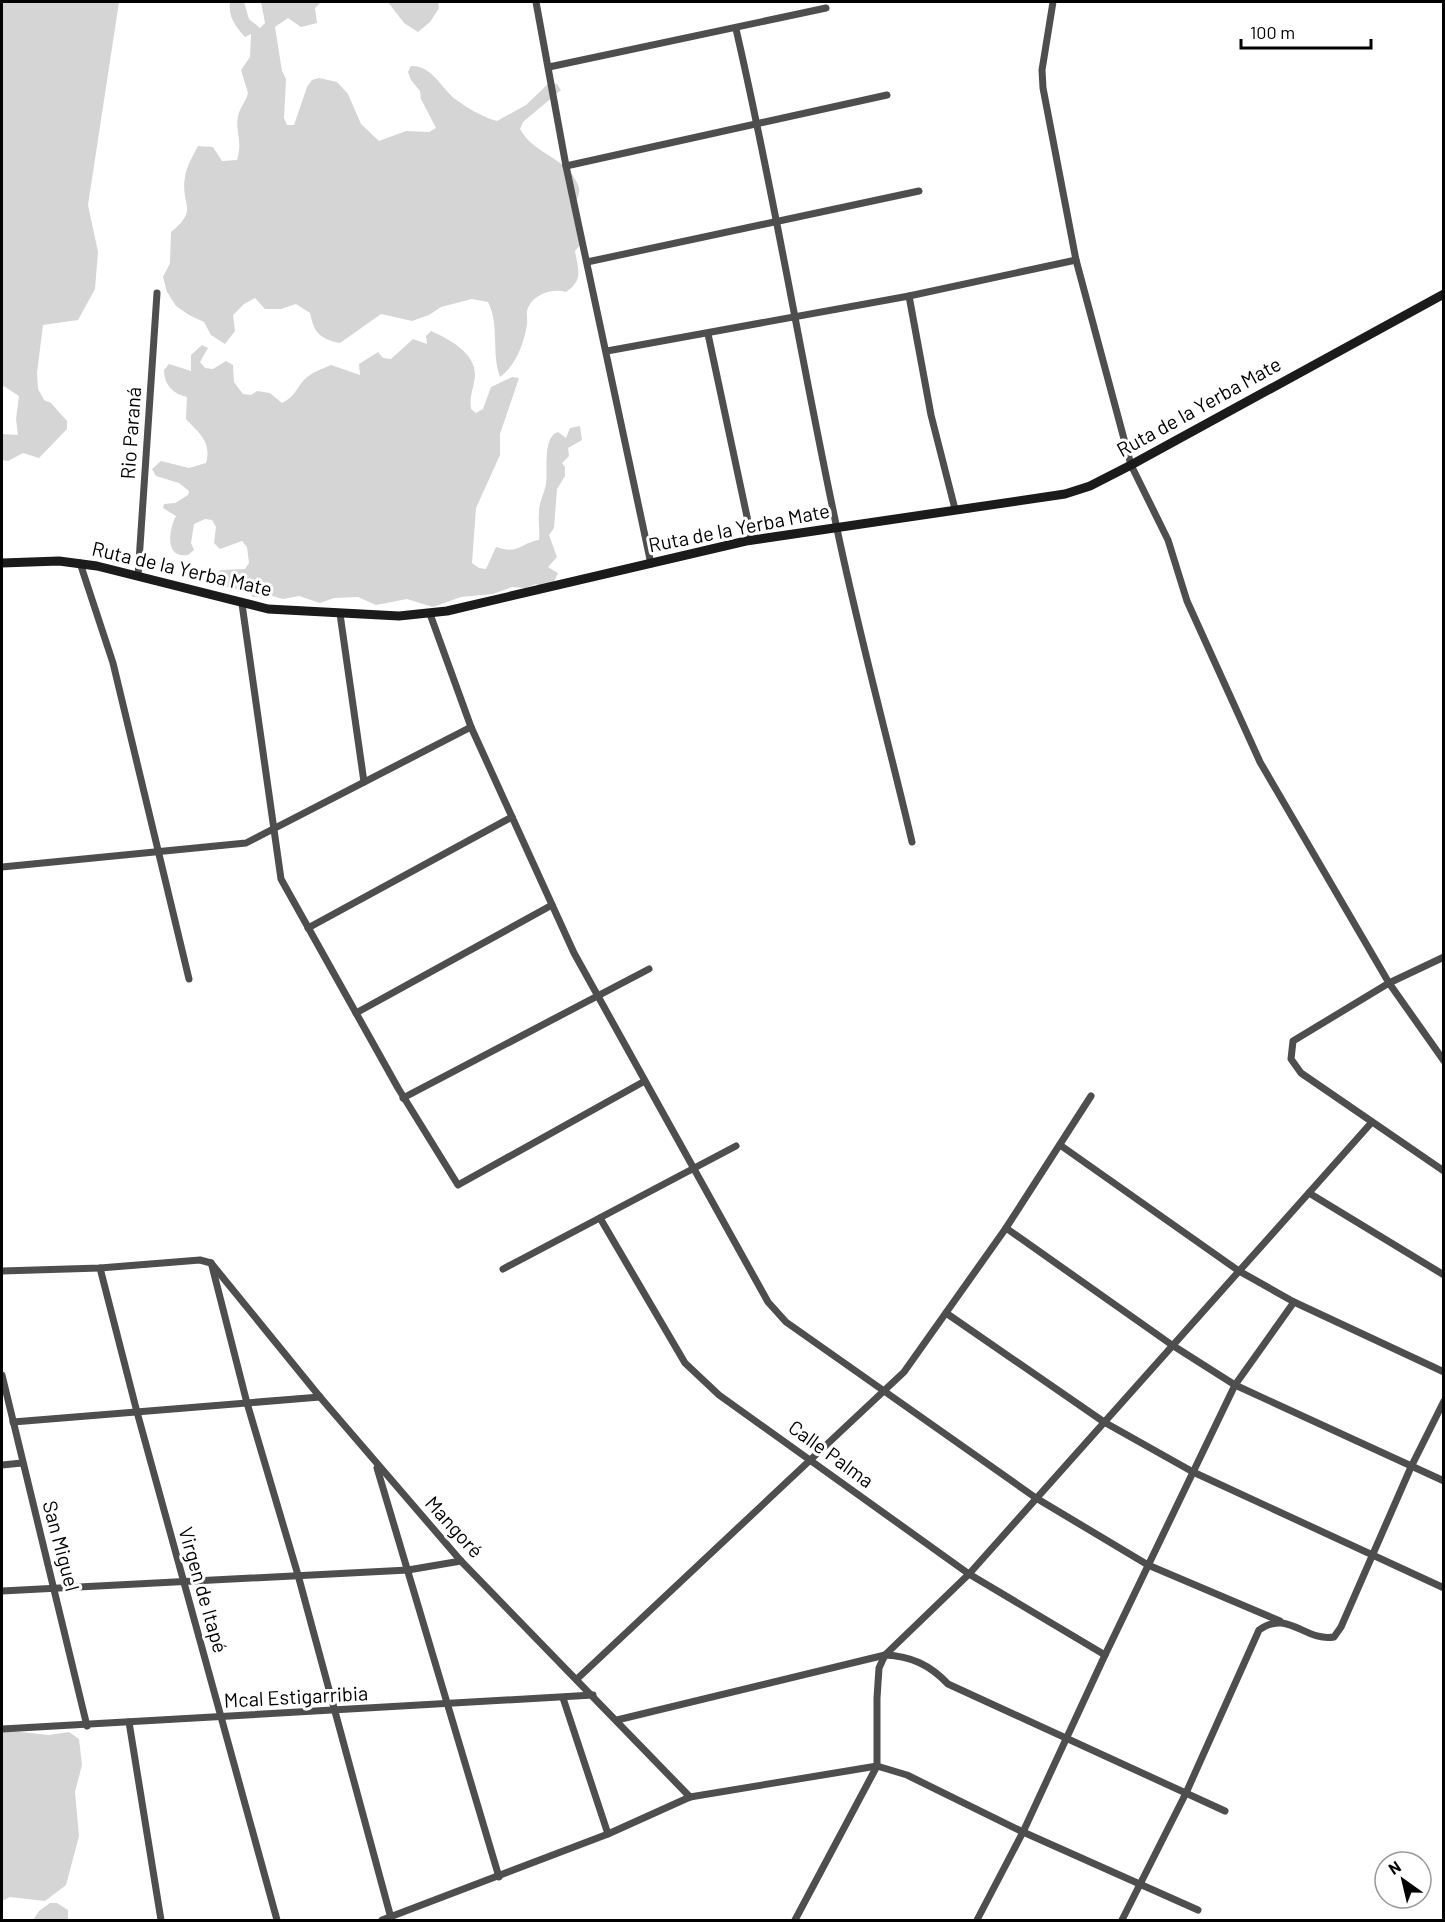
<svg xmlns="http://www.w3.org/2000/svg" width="1445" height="1922" font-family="Barlow,sans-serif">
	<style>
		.green { fill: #d5d5d5 }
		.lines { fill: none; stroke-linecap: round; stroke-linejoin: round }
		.minor { stroke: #4e4e4e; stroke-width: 7 }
		.secondary { stroke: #1b1b1b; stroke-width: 9 }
		.labels { text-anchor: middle; stroke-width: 6; stroke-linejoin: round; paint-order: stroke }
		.street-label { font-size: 20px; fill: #000; stroke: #fff }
	</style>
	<rect width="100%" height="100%" fill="#fff"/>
	<g class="green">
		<path d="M2,2H119L88,205L98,252L95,289L78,320L43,325L37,373L38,389L44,400L51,403L67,421V429L39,458L23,453L8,461L2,460V434L18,435L16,419L19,396L2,385Z"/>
		<path d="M230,2H244L249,19L260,28L265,23L261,2H321L315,8L317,23L301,27L288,18L275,27L282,71L286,79L284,118L287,125H294L307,87L312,80L319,78L337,82L348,94L361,124L379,141L406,131L429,132L436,128L421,99L420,91L411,80L408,72L411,66C431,65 441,87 455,99C466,107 484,118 497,121L526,105L549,83L557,84L561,90L523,122L520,129C534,155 567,157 578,185C582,194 575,200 575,208C575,217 581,231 585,239L575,251C578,269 584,280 566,292C553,288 535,294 529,306C525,312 528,318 527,324C524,344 516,365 500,377C491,352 500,326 488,302L472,299L441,307L429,315L412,321L381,314L340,343C320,339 314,333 310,313L296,304L281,309H265L255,298L244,304L233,315L235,331L225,344L211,335L204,322L189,315L176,306L167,292L163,277L170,263L171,232C200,208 180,206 185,177C186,167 193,156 198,146L213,147L222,161L237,160C243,140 235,133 238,116C240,107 246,101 248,93L241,70L250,57L251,34L245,37C235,26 228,16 230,2Z"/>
		<path d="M388,2H438L439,8L430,22L418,32L404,23Z"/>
		<path d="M431,331C449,339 476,353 475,376C474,387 469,397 471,409L476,413L483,409L491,387L512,377L519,378L500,434V455L476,508L472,563L479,568L486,569L496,547C519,555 520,543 539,540C540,530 538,522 539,512C539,503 544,494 546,484C548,472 542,437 558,432L566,438L570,428L580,426L582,440L568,448L569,456L562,463L565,467V476L557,489L554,528L549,535L557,557L548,567L558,573L553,584L543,588L536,584L525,588L512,587L493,594L461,597L433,607L407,599L376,605L358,597L334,598L320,603L299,596L283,599L272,596L253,597C240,583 225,595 212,576L221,570L245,569L249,563L247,547L242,541L220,549L214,543L216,527L212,520L205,519L194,524L191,543L194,550L188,555C164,559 169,529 176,516L163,508L164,504L175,503L188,495L189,491L179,483L156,476L152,469L161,461L189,468L206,463C212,442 199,433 186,419L187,397C173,394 164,385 164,370L169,364L191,371V355L202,345L208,348L200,362L205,368L213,369L226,361L233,365L234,382L243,394L251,395L257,391L270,393L282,403C295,397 296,388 305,379C312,372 322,369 331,365L360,375L359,364L378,352L383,358L391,359L413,339L427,344L426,336Z"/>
		<path d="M2,1730L49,1735L69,1732L79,1739L82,1765L75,1792L79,1836L66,1885L45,1901L10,1897L2,1901Z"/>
		<path d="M50,1903H57L68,1910V1920H33L39,1911Z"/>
	</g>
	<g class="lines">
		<g class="minor">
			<path d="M536,2L566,166L651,564"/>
			<path d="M1053,2L1042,70L1043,88L1076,260L1131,465L1168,540L1187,601L1260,762L1389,983L1293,1041L1291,1059L1301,1073L1444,1171"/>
			<path d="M736,29C774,193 801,359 836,524C858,631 887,736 912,842"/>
			<path d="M549,67L826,8"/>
			<path d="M566,166L887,95"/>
			<path d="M587,262L919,191"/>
			<path d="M909,296L931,415L955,509"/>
			<path d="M708,334L752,540"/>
			<path d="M607,351L909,296L1076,260"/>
			<path d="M80,563L113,663L189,979"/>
			<path d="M138,576L157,293"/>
			<path d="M242,604L281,879L356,1013"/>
			<path d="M340,614L364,782"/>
			<path d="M430,614L471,727L574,953L768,1302L786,1322L1036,1498L1148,1565L1280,1621"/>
			<path d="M2,867L246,843L471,727"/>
			<path d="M552,905L356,1013L398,1088L458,1185L643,1082"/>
			<path d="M308,928L512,817"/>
			<path d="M1444,957L1389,983L1444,1061"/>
			<path d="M403,1098L649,969"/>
			<path d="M1060,1145L1239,1271L1294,1302"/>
			<path d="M1309,1193L1444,1275"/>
			<path d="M600,1218L685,1363L719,1395L969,1574L1105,1655"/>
			<path d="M1006,1228L1172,1345L1235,1385L1294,1302L1444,1372"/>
			<path d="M211,1263L320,1397L461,1561L690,1797"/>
			<path d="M212,1266L247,1403L298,1575L391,1918"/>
			<path d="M100,1268L137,1412L277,1920"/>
			<path d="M503,1269L736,1146"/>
			<path d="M2,1271L100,1268L200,1260L211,1263"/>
			<path d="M946,1313L1104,1422L1193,1472L1444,1588"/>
			<path d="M2,1375L87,1726"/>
			<path d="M13,1422L320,1397"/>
			<path d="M2,1465L22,1463"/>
			<path d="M377,1468L499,1877"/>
			<path d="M2,1591L408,1570L461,1561"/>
			<path d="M577,1679L904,1372L1006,1228L1091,1096"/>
			<path d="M563,1698L608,1834"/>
			<path d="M617,1720L885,1655C911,1656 930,1665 948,1684L1225,1811"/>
			<path d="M129,1722L161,1920"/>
			<path d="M2,1729L593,1695"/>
			<path d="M382,1920L608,1834L690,1797L877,1766L907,1775L1023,1832L1105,1655L1235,1385L1444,1481"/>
			<path d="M795,1920L877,1766V1698L879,1668L885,1655L969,1574L1372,1122"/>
			<path d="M977,1920L1023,1832L1198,1910"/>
			<path d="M1122,1920L1186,1793L1259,1630C1288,1609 1305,1642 1334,1637L1341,1627L1411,1467L1444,1401"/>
		</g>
		<path class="secondary" d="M2,563L59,561L97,566L268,609L399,616L447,611L746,541L1065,494L1090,486L1131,465L1444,294"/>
	</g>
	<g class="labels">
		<g class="street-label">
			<text transform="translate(1199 407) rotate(-29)" y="7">Ruta de la Yerba Mate</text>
			<text transform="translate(131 433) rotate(-86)" y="7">Rio Paraná</text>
			<text transform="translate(739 528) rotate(-11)" y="7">Ruta de la Yerba Mate</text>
			<text transform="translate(182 569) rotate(13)" y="7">Ruta de la Yerba Mate</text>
			<text transform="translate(831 1454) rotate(36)" y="7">Calle Palma</text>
			<text transform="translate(454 1527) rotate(48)" y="7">Mangoré</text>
			<text transform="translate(61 1546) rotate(75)" y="7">San Miguel</text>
			<text transform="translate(203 1590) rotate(74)" y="7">Virgen de Itapé</text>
			<text transform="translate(296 1697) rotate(-3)" y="7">Mcal Estigarribia</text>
		</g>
	</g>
	<rect width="1445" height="1922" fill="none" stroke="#000000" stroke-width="6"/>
	<g transform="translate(1403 1880) rotate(326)"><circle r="28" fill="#ffffff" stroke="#999999" stroke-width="1.5"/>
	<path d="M0-4.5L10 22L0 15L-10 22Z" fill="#000000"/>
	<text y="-9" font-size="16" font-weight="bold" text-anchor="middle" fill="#000000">N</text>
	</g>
	<path d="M1241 39v9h130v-9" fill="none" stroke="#000000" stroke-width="3"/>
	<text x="1250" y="39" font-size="18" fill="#000000" stroke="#ffffff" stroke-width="4.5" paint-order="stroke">100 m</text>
</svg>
